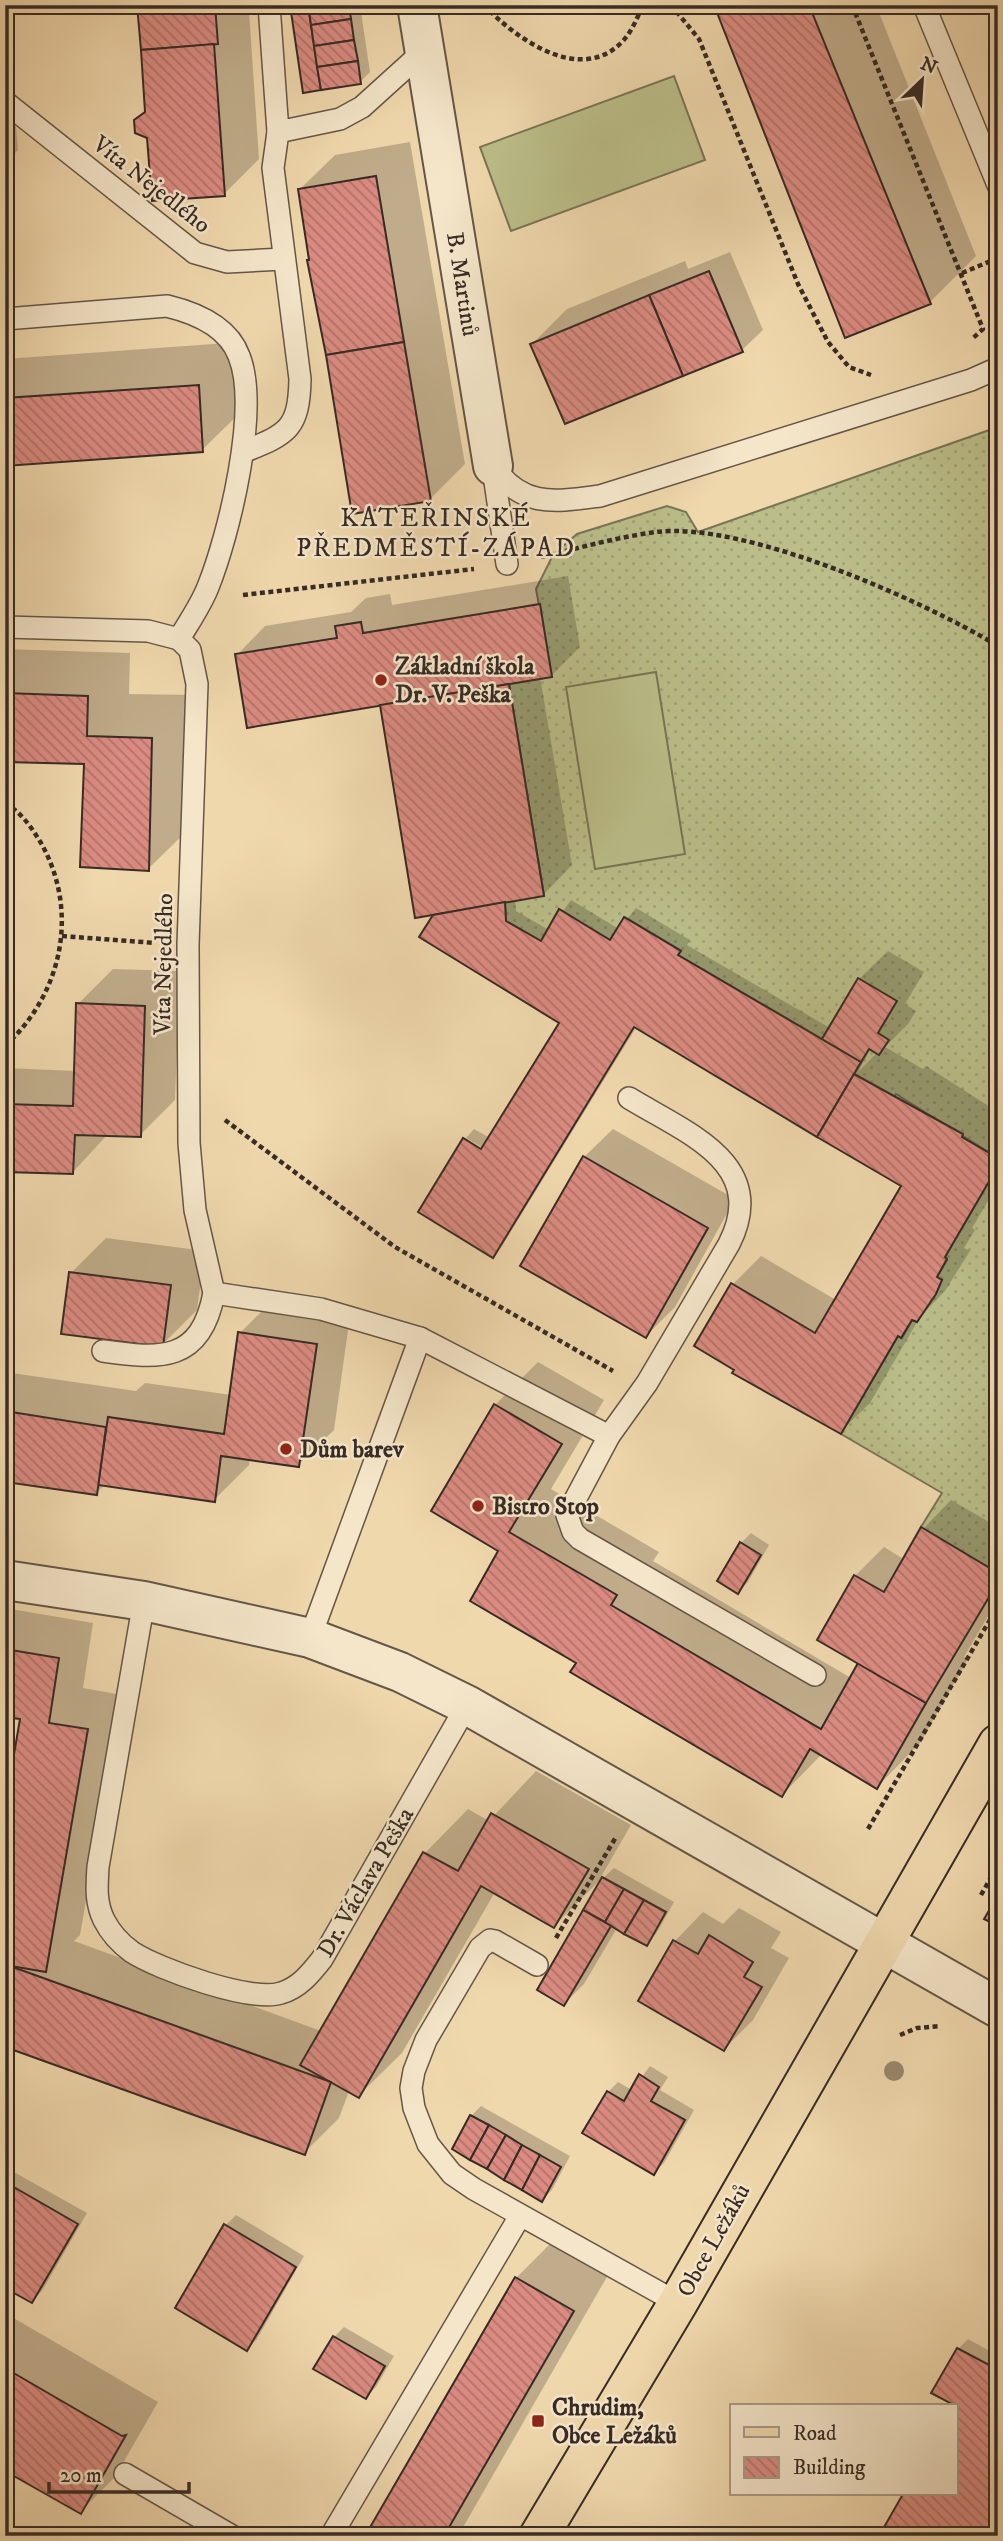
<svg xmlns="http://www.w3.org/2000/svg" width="1003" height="2541" font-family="'IM FELL DW Pica',serif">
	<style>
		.grass { fill: url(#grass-dots); stroke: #797457; stroke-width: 2 }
		.garden { fill: #bbbe89; stroke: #797457; stroke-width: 2 }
		.shadow { fill: #0003; fill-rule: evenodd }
		.building { fill: url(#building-back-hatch); stroke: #372b25; stroke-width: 2 }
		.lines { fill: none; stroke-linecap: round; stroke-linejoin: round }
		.service-casing { stroke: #655647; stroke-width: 24 }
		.minor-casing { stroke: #655647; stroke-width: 42 }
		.primary-casing { stroke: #372b25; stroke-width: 42 }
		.path { stroke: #372b25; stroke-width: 4.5; stroke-dasharray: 5 3.5; stroke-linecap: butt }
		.service { stroke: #f5e6ca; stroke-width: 21 }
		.minor { stroke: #f5e6ca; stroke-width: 38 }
		.primary { stroke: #f0d8ad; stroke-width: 38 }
		.tree { fill: #99896d }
		.poi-dot { fill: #8f2418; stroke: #f5e6ca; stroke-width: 2.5 }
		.labels { text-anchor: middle; stroke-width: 5; stroke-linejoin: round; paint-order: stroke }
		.street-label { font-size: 24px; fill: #372b25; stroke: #f5e6ca }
		.poi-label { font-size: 24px; font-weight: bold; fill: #372b25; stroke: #f5e6ca; text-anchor: start }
		.neighbourhood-label { font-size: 26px; letter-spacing: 2px; fill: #372b25; stroke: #f5e6ca }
	</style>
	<defs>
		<pattern id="grass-dots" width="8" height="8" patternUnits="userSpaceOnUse" patternTransform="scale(1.75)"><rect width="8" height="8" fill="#bbbe89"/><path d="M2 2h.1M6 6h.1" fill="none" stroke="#a1a376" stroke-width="1.8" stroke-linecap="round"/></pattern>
		<pattern id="building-back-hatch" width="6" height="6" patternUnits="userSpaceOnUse" patternTransform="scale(1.75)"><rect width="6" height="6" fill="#db8b81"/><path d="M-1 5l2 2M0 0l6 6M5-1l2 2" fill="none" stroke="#b27269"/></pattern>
	</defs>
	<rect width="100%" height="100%" fill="#f0d8ad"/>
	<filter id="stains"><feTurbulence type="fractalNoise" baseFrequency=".00286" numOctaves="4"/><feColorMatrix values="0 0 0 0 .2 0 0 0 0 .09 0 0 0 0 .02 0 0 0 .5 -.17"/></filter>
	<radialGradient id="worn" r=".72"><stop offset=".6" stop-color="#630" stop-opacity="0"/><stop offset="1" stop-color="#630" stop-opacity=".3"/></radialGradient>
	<g class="grass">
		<path d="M998,427V1158L896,1094L894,1097L854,1074L869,1049L879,1055L888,1040L878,1033L858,979L822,1039L678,955L680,950L625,917L610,940L559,910L541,941L506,921L505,902L544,895L509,684L552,677L536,589L553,555L577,534L667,506L686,512L698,532Z"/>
		<path d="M998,1166V1573L921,1527L942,1493L841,1434L898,1336L902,1338L912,1320L917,1322L942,1280L937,1277L947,1260L945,1257Z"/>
	</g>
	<g class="garden">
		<path d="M674,76L705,160L511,231L480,147Z"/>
		<path d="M656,672L685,854L595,869L566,687Z"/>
	</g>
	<g class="shadow">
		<path d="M139,5H252L249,11L259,159L224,194L135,120L146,109Z"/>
		<path d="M291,5H360L370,72L360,82Z"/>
		<path d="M716,5H876L976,256L928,304Z"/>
		<path d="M5,80H12L18,150L5,163Z"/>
		<path d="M410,142L465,464L430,499L311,259L299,190L335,155Z"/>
		<path d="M730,252L763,330L742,350L566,422L532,344L567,309L685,261L688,269Z"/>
		<path d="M241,342L246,407L202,450L5,464V359Z"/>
		<path d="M568,576L580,647L551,676L540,677L572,865L544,894L515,899L516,911L549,930L571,900L619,929L636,908L690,940L687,945L830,1028L859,979L888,951L924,972L905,1004L916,1011L908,1024L885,1047L923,1069L926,1066L998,1112V1184L972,1228L975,1230L964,1248L970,1251L945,1291L920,1317L870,1403L841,1431L732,1285L761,1256L836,1300L904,1186L637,1026L502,1246L492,1256L421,1212L465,1139L488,1155L490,1152L466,1138L474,1129L490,1138L561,1023L435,916L439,912L382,703L237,655L265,626L351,612L366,598L390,594L392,605ZM870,1050L878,1052L860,1070H859Z"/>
		<path d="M5,649L130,653L129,694L195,695L192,826L148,869L86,762L5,760Z"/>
		<path d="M113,969L180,971L175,1100L140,1135L108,1134L73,1172L5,1170V1068L76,1071L78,1004Z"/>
		<path d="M613,1129L735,1199L675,1307L646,1336L584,1157Z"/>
		<path d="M106,1238L205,1251L197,1310L162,1345L71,1273Z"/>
		<path d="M275,1298L351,1309L334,1430L298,1465L250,1458L249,1465L214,1500L105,1485L96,1493L5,1480V1372L136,1391L145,1383L232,1395L240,1333Z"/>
		<path d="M538,1362L604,1400L551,1489L659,1552L653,1561L851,1678L860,1663L855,1576L884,1547L905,1560L923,1529L951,1500L998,1527V1599L964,1657L968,1659L920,1743L877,1787L822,1754L782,1795L578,1662L501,1551L495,1405Z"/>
		<path d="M751,1533L769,1545L748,1582L738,1592L741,1543Z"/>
		<path d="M5,1608L93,1623L83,1688L122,1695L80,1935L74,1941L321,2031L425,1853L468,1809L489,1821L536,1771L631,1825L598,1882L554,1926L495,1892L402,2053L358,2096L349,2091L339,2118L304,2153L5,1984L13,1964L23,1718L5,1715Z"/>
		<path d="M614,1868L674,1902L656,1934L646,1944L617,1928L584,1984L564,2004L540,1990L603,1878Z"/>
		<path d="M739,1908L781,1932L771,1948L789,1958L753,2020L724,2049L641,2000L675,1941L703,1912L723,1924Z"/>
		<path d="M650,2066L668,2077L660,2090L694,2110L664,2163L653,2173L608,2092L618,2082L632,2090Z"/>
		<path d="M481,2106L570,2156L552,2190L542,2200L471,2116Z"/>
		<path d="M5,2167L87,2213L42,2291L32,2301L5,2286Z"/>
		<path d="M236,2215L304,2256L257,2339L247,2349L226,2225Z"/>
		<path d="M551,2243L608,2275L458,2536H367L516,2278Z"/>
		<path d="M5,2313L158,2402L115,2477L80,2512L5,2469Z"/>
		<path d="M344,2327L394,2356L376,2387L366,2397L316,2368L334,2337Z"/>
		<path d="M968,2339L997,2355L998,2536H881L906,2494H956V2407L933,2393L958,2349Z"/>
	</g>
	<g class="building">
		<path d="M137,5H215L218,44L141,50Z"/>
		<path d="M290,5H308L321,90L303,93Z"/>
		<path d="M308,5H349L351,19L311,25Z"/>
		<path d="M714,5H809L931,304L845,338Z"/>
		<path d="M351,19L354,40L314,46L311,25Z"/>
		<path d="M354,40L358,61L317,67L314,46Z"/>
		<path d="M214,44L225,196L152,201L147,138L135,133L134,120L145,112L141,50Z"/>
		<path d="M358,61L361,84L321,90L317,67Z"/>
		<path d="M376,176L404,342L326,355L307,260H309L298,189Z"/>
		<path d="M709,271L743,352L683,376L649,295Z"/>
		<path d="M649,295L683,376L565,424L530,344Z"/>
		<path d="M404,342L431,501L352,514L326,355Z"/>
		<path d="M199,385L203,452L5,466V398Z"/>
		<path d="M540,604L552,677L247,728L235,654L337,638L335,626L361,622L363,633Z"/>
		<path d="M509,684L544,896L415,918L380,705Z"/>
		<path d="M5,693L88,696L87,736L152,738L149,871L80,867L84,764L5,762Z"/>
		<path d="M505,902L506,921L541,941L559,909L610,940L624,917L681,951L678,955L861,1062L817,1137L634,1027L493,1258L418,1212L463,1138L481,1149L559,1023L419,937L433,915Z"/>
		<path d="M858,978L897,1001L878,1033L889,1040L879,1055L869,1049L861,1062L822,1039Z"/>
		<path d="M76,1003L145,1006L141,1137L75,1135L73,1174L5,1172V1104L73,1106Z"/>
		<path d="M854,1074L963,1134L962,1137L998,1158V1166L945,1257L947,1259L937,1277L942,1280L936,1294L917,1322L912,1320L901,1338L898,1336L841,1434L732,1373L734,1370L694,1346L731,1283L815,1333L901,1186L817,1137Z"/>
		<path d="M583,1156L708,1228L646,1338L520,1266Z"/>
		<path d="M69,1272L171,1285L163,1347L61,1334Z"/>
		<path d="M238,1332L317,1344L299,1467L221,1456L215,1502L98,1485L108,1417L224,1434Z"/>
		<path d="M494,1404L562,1444L509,1532L617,1595L611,1605L821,1729L858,1663L926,1703L877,1789L810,1749L782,1797L570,1672L576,1663L470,1601L498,1551L431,1511Z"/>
		<path d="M5,1411L106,1427L97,1495L5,1482Z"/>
		<path d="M921,1527L998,1573V1582L926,1703L817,1640L854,1575L884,1592Z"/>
		<path d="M740,1542L761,1555L738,1594L717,1581Z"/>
		<path d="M5,1649L59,1658L49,1723L88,1729L46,1972L5,1965V1807L20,1719L5,1717Z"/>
		<path d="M491,1813L589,1869L554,1928L481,1886L359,2098L300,2065L423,1852L458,1871Z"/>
		<path d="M602,1877L624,1889L605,1922L583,1910Z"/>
		<path d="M624,1889L644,1900L624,1934L605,1922Z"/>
		<path d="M998,1895V1926L984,1919Z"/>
		<path d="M644,1900L666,1912L647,1946L624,1934Z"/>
		<path d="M583,1910L611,1926L564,2006L537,1990Z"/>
		<path d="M709,1935L753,1962L744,1977L762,1987L724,2051L638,2001L673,1940L698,1954Z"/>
		<path d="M10,1966L331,2082L305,2155L5,2047V1979Z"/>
		<path d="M639,2074L659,2087L651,2101L685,2120L654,2175L582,2133L607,2091L624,2101Z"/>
		<path d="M470,2115L489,2125L470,2160L452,2149Z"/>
		<path d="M489,2125L506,2135L487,2169L470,2160Z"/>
		<path d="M506,2135L522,2145L504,2180L487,2169Z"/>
		<path d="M522,2145L540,2155L522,2190L504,2180Z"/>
		<path d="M540,2155L561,2167L542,2202L522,2190Z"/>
		<path d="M5,2182L78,2224L32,2303L5,2288Z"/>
		<path d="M224,2224L296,2267L247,2351L175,2308Z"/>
		<path d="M515,2277L574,2311L444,2536H365Z"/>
		<path d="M333,2336L385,2366L366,2399L313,2369Z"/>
		<path d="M957,2348L989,2365L998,2350V2536H879L903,2494H956V2406L931,2393Z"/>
		<path d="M5,2368L122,2436L126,2435L81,2514L5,2471Z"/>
	</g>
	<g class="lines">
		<defs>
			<g id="service">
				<path d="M269,5L278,132L340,119L362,107L425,50"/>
				<path d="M924,5L998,185"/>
				<path d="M5,102L195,253L227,262L283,259"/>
				<path d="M5,319L167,306C196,313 228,326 239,356C260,408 229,535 208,587C201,605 189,622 179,639L148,631L5,627"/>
				<path d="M243,452C287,434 299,430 300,379L273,168L278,132"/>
				<path d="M493,466C522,508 554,502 600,496L971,380L998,368"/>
				<path d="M493,468L507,564"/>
				<path d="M179,639L190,650L197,684L188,945L189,1143L195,1210L214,1293"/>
				<path d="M103,1351C160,1359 201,1363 214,1293L321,1309L420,1338L609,1436L567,1515L573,1532L580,1539L815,1675"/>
				<path d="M609,1436L647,1383L729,1244C770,1163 686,1133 629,1098"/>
				<path d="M144,1601L98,1867C97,1885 95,1902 104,1920C110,1932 121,1944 132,1952C158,1969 252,2003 281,1993C299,1988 311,1973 322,1959L467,1705"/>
				<path d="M310,1638L420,1338"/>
				<path d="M537,1965L495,1941L490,1940L480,1948L426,2040L414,2071L411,2088L414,2108L428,2144L452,2174L474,2189L678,2303"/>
				<path d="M125,2474L232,2536"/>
				<path d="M331,2536L520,2216"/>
			</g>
			<g id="minor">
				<path d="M417,5L493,466"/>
				<path d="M5,1580L144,1601L310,1638L400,1672L467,1705L998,2008"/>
			</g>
			<path id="primary" d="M539,2536L678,2303L998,1744"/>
		</defs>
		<use href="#service" class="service-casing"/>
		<use href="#minor" class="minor-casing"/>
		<use href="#primary" class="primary-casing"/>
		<g class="path">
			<path d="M484,5C516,39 579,84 621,43C632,32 637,18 643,5"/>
			<path d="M671,5L699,39L798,284L828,342L849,367L871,375"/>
			<path d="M852,5L983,329L972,339"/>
			<path d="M962,273L998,258"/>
			<path d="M541,557C579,548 618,537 656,532C744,521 922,600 998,646"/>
			<path d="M243,595L474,569"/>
			<path d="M5,803C21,812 32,828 41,843C80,912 62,994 5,1046"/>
			<path d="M62,936L155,943"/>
			<path d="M225,1120L395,1247L613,1371"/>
			<path d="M868,1829L998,1606"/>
			<path d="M981,1895L998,1865"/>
			<path d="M556,1938L616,1837"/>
			<path d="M900,2035L917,2028L940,2026"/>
		</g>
		<use href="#service" class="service"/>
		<use href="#minor" class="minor"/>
		<use href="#primary" class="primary"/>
	</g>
	<circle class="tree" cx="894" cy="2071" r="10"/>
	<g class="poi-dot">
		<circle cx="381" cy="680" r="7"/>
		<circle cx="286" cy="1449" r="7"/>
		<circle cx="478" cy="1506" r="7"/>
		<rect x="531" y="2414" width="14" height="14" rx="3.5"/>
	</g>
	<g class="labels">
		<g class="street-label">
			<text transform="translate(152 184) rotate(38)" y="8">Víta Nejedlého</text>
			<text transform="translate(463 284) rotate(81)" y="8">B. Martinů</text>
			<text transform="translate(163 964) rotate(-89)" y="8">Víta Nejedlého</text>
			<text transform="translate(365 1882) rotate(-60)" y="8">Dr. Václava Peška</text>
			<text transform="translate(713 2240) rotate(-61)" y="8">Obce Ležáků</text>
		</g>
		<g class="poi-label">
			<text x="395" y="674">Základní škola<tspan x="395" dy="28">Dr. V. Peška</tspan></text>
			<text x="300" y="1457">Dům barev</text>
			<text x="492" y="1514">Bistro Stop</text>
			<text x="552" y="2415">Chrudim,<tspan x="552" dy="28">Obce Ležáků</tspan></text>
		</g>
		<g class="neighbourhood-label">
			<text x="436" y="526">KATEŘINSKÉ<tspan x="436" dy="30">PŘEDMĚSTÍ-ZÁPAD</tspan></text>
		</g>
	</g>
	<rect width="1003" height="2541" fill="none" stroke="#f0d8ad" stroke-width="28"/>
	<rect x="7" y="7" width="989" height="2527" fill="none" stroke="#372b25" stroke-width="3.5"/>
	<rect x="14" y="14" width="975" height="2513" fill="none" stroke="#372b25" stroke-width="2"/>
	<rect x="730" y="2404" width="228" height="91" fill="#f5e6ca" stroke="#a99b88" stroke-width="2"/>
	<rect x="744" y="2427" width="35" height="10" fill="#f0d8ad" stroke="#a99b88" stroke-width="2"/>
	<text x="793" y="2440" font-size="21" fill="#372b25">Road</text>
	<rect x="744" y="2457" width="35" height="21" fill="url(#building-back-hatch)" stroke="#a99b88" stroke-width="2"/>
	<text x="793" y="2474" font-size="21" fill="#372b25">Building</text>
	<g transform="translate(922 80) rotate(25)" stroke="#f5e6ca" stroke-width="5" paint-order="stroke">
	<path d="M0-5L12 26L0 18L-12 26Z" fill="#372b25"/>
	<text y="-10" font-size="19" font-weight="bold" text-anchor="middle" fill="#372b25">N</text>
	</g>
	<path d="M49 2482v10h140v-10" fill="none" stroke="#372b25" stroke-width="3.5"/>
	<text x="60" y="2482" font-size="21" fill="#372b25" stroke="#f5e6ca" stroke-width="5" paint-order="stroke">20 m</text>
	<rect width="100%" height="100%" filter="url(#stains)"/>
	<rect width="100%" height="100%" fill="url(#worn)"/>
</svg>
